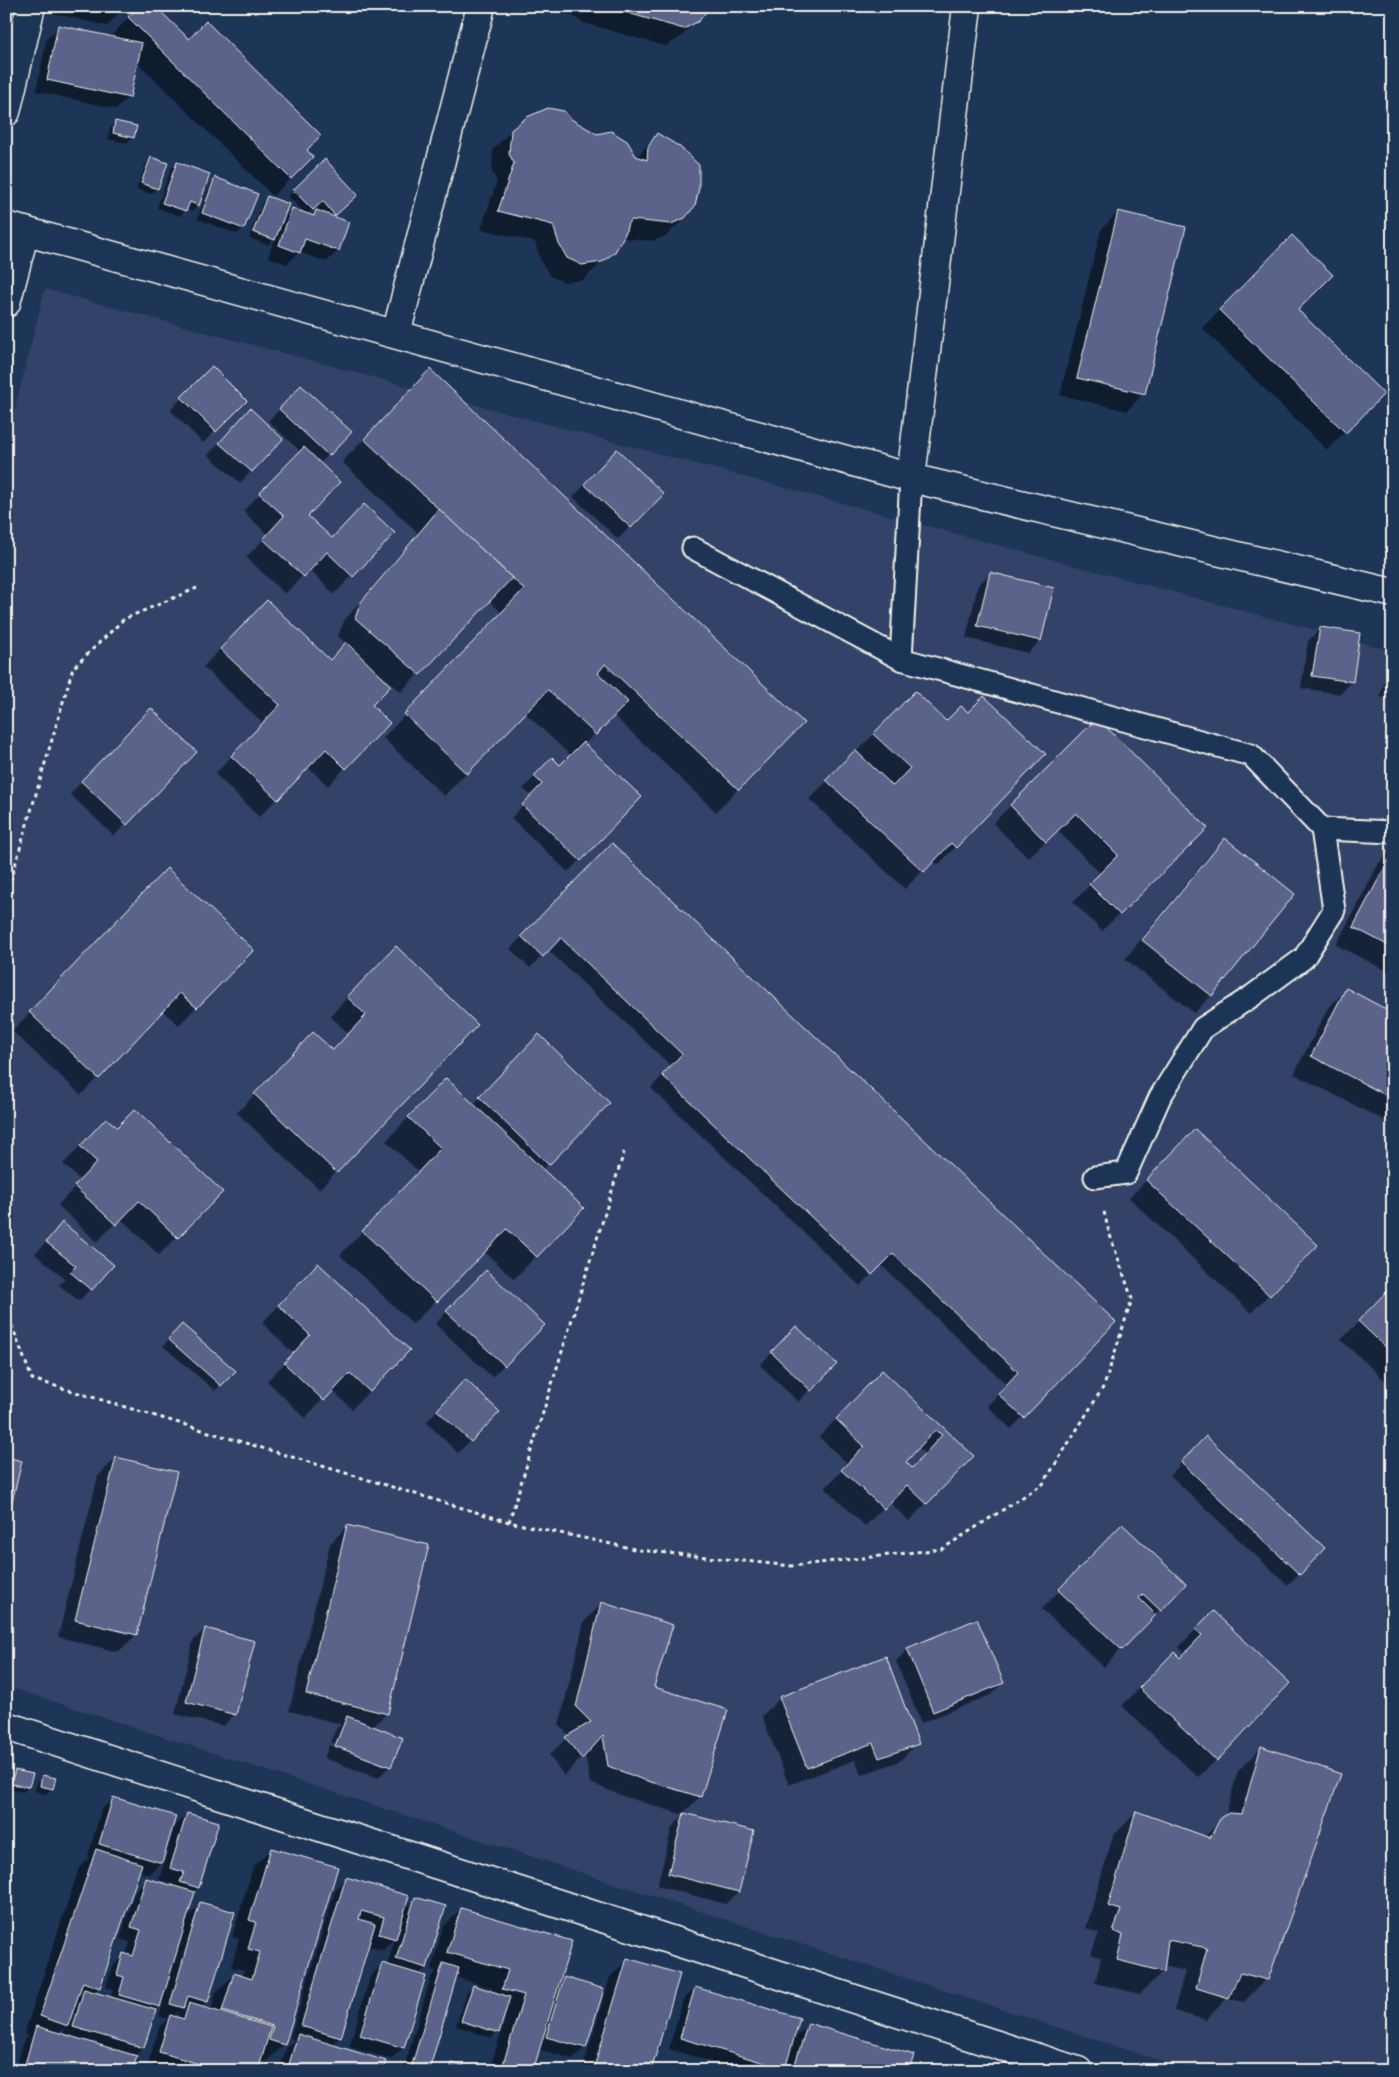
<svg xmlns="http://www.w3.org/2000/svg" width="1399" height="2077" font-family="Delius,sans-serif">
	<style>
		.built { fill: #304367 }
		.shadow { fill: #0007; fill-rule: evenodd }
		.building { fill: #5b648b; stroke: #f4f1e8; fill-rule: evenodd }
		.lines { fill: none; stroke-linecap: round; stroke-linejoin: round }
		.lane-casing { stroke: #f4f1e8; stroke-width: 25 }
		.street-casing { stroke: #f4f1e8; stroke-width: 31 }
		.secondary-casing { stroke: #f4f1e8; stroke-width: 31 }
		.path { stroke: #f4f1e8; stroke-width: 3; stroke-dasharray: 4 4; stroke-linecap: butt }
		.lane { stroke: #1d3557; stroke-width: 21 }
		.street { stroke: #1d3557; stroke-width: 28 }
		.secondary { stroke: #1d3557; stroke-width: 28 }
	</style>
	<rect width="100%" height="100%" fill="#1d3557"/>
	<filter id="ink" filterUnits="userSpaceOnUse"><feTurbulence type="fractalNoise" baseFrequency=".02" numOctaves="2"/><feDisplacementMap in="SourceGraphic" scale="10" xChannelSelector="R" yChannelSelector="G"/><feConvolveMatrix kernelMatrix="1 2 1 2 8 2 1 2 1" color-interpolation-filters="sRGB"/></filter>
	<g filter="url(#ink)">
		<path class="built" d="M45,289L1393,651V2071H1192L6,1686V443Z"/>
		<g class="shadow">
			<path d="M50,6H125L107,26L53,13L54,7Z"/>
			<path d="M140,6L312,157L273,196L136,61L128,97L116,109L36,91L47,38L59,27L114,38L111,36Z"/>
			<path d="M561,6H709L680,38L665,46L584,23L566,12Z"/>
			<path d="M570,120L636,158L657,134L685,218L666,236L652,241L622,238L614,251L583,280L564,282L550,276L541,262L535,242L481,229L497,181L492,172L493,149L511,131Z"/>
			<path d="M116,123L133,137L127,143L108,139L110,128Z"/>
			<path d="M152,159L157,188L151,194L136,189L146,164Z"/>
			<path d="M177,163L198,205L192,211L186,208L180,216L157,208L171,169Z"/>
			<path d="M215,179L243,229L237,234L197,219L210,185Z"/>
			<path d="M294,191L351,201L332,217L338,251L326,262L299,252L287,264L268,257L275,238L268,245L249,238L262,203L268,197L280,222L293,209L305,214L288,196ZM316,206L323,214L316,211L311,216L307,215Z"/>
			<path d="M1118,212L1144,393L1127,411L1060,395L1101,230Z"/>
			<path d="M1292,237L1297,310L1383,394L1327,450L1202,328Z"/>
			<path d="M212,367L245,401L203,443L170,410Z"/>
			<path d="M407,394L738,789L716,812L613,715L584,745L640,797L568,872L511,818L532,796L523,789L540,771L560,767L571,756L525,713L444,796L383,738L502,613L489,601L401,692L378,672L377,674L370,705L345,768L328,786L308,767L259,817L215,774L263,723L203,667L249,619L329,661L346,644L338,636L344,621L418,533L342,462Z"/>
			<path d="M290,399L350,432L319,464L306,516L332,539L352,576L334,594L309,569L285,594L246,557L268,535L243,511L301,452L268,421Z"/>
			<path d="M238,422L281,439L240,483L208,455Z"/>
			<path d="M606,463L663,494L618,539L573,497Z"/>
			<path d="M990,574L1052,589L1040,641L1028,653L966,638L978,585Z"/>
			<path d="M1320,629L1352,682L1340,694L1301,688L1308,641Z"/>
			<path d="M1393,652V700L1380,697Z"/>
			<path d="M897,711L946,722L968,714L1044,754L938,865L933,860L905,889L809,799Z"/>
			<path d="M1097,720L1206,828L1102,931L1073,902L1101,874L1057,830L1028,858L993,823Z"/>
			<path d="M139,722L195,752L114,836L70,794Z"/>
			<path d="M1226,840L1211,996L1194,1013L1125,959L1208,857Z"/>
			<path d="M1393,850V974L1336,945L1379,863Z"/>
			<path d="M600,856L1115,1322L1011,1429L987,1406L1007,1385L881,1265L860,1286L651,1088L671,1066L548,950L530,968L510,949Z"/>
			<path d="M150,888L252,950L179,1025L162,1010L81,1095L12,1031Z"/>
			<path d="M378,965L336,1172L319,1189L237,1113L296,1051H332L349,1034L330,1016Z"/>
			<path d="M1346,990L1393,1014V1125L1294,1074L1328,1008Z"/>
			<path d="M522,1054L608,1103L542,1170L583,1208L514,1279L484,1251L413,1324L340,1255L419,1172L386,1141L423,1102L473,1105Z"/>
			<path d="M117,1129L221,1192L159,1255L120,1218L97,1242L58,1205L81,1181L63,1164L89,1137Z"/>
			<path d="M1195,1131L1316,1245L1251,1313L1129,1198Z"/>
			<path d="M63,1224L112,1265L79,1301L59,1285L65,1279L35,1254Z"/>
			<path d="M486,1271L543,1325L492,1377L435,1324Z"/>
			<path d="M301,1282L369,1391L352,1409L332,1390L305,1418L267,1381L294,1354L262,1323Z"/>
			<path d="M1393,1286V1388L1341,1340Z"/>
			<path d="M182,1325L234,1371L215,1391L163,1346Z"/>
			<path d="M796,1328L835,1364L798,1402L760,1365Z"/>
			<path d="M882,1372L972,1456L909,1521L889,1502L865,1526L825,1488L848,1464L819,1437ZM918,1447L925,1454L911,1469L904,1462Z"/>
			<path d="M454,1393L498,1412L458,1453L426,1422Z"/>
			<path d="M1206,1438L1299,1574L1287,1585L1170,1475Z"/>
			<path d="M116,1458L136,1635L118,1652L58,1637L98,1476Z"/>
			<path d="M347,1526L387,1713L373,1727L390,1766L378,1778L324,1758L329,1745L386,1766V1764L330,1742L336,1729L341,1724L289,1711L330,1544Z"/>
			<path d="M1104,1544L1184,1584L1104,1667L1042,1609Z"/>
			<path d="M601,1604L652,1688L727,1711L700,1797L682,1814L753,1832L738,1892L726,1904L657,1886L672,1827L684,1815L623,1796L590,1783L585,1754L564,1776L549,1755L569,1736L559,1725L584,1622Z"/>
			<path d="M1213,1612L1216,1760L1198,1777L1122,1706L1156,1671L1180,1659L1185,1654L1179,1647Z"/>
			<path d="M977,1621L1003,1683L991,1695L921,1723L896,1661L908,1649Z"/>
			<path d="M205,1629L235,1714L223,1726L175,1714L193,1641Z"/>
			<path d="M780,1698L917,1743L900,1761L861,1775L855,1760L789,1785L762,1716Z"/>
			<path d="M1261,1748L1266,1979L1244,2002L1227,1998L1206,2020L1174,2011L1185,1971L1163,1966V1971L1140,1994L1095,1983L1101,1958L1091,1954L1099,1933L1086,1928L1113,1836L1136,1813L1204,1837L1225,1817L1238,1771Z"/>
			<path d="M15,1771L28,1787L23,1792L7,1789L10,1777Z"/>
			<path d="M43,1776L52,1788L46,1794L35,1791L37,1782Z"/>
			<path d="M113,1799L161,1862L149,1874L138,1871L99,1987L93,1993L110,1998L113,1989L106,1987L112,1967L124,1955H126L130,1942L120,1939L135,1891L147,1879L172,1887L173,1884L159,1880L175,1826L187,1814L198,1887L192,1893L186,1919L201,1904L207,2001L200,2008L211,2011L216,1992L234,1975L241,1977L244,1970L231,1967L239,1939L232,1937L253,1867L271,1849L284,2044L266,2062L260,2060L257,2071H170L148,2064L159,2028L168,2019L159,2016L163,2003L154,2012L143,2048L134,2056L131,2071H15L24,2040L28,2036L24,2034L79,1868L90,1857L88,1856L101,1810ZM179,2011L177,2018L173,2017ZM65,2027L63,2035L58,2034Z"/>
			<path d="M346,1878L403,1911L416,1899L426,1967L418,1975L403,2048L391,2059L349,2047L370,1977L382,1965L387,1966L395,1938L383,1950L367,1946L340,2037L332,2046L382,2071H279L286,2048L295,2039L290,2038L335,1890Z"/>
			<path d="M461,1909L556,1987L565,1978L584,2048L572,2059L538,2049L531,2071H489L507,2013L504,2012L497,2032L492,2038L456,2026L467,1992L473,1987L490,1992L491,1988L456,1977L427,2071H403L431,1977L437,1971L431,1970L443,1927Z"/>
			<path d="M628,1959L649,2071H582L610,1977Z"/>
			<path d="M695,1988L792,2040L808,2025L908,2071H741L669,2049L683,2000Z"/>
			<path d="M146,2067L158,2071H143Z"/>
			<path d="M931,2068L941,2071H928Z"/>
		</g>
		<g class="building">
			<path d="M139,6H155L189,39L206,21L321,135L307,150L313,157L291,179L128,17Z"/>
			<path d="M603,6H711L699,21L684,29Z"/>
			<path d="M58,25L142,43L130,98L47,80Z"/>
			<path d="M548,108L564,111L571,119L597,134L611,131L627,141L636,156L647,160L648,147L657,133L680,147L699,165V188L695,206L685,218L671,224L632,220L628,223L625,234L615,252L602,262L582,265L567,258L559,244L553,225L498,211L514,163L509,154L511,130L527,117Z"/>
			<path d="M115,121L137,126L134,138L113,133Z"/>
			<path d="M151,157L168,163L158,189L141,183Z"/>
			<path d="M325,159L358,195L335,216L323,201L313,210L293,190Z"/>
			<path d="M177,162L210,174L199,206L190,202L186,211L162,203Z"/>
			<path d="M215,177L258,194L244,229L202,213Z"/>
			<path d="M267,196L289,204L275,240L253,232Z"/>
			<path d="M292,208L314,216L316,210L349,222L339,251L305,239L300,253L279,245Z"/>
			<path d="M1118,211L1186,227L1145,394L1077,378Z"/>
			<path d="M1292,235L1333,275L1298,310L1384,394L1346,433L1219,310Z"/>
			<path d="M212,366L247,401L216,432L181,397Z"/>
			<path d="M430,369L804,723L739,790L605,664L598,673L628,702L596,735L548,690L467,774L404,714L524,589L364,439Z"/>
			<path d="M301,385L352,432L329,456L279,409Z"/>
			<path d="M250,408L283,439L252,472L219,443Z"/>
			<path d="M304,447L340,482L308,516L332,538L364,504L395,533L353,577L327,552L304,577L263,539L284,516L259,493Z"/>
			<path d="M617,449L664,494L631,528L584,484Z"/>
			<path d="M439,509L512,578L420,675L355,618L361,602Z"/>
			<path d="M990,572L1054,588L1041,641L977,626Z"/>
			<path d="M267,600L330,660L346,642L391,686L372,705L390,723L346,769L326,749L278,800L231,756L280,705L220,649Z"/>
			<path d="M1320,627L1360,633L1353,682L1312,676Z"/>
			<path d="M915,691L946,721L961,706L968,712L984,696L1046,754L956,848L951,843L924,872L826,780L855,750L893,786L910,768L873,734Z"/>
			<path d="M151,708L197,752L127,825L81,781Z"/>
			<path d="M1097,718L1208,828L1120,915L1089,884L1118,855L1076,813L1046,842L1010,805Z"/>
			<path d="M583,742L642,797L581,861L522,805L542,784L534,776L552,757L560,765Z"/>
			<path d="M1225,838L1295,894L1212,996L1142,940Z"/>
			<path d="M612,843L1116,1322L1024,1418L998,1394L1018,1372L893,1254L872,1275L662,1075L682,1054L561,938L543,957L521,936Z"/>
			<path d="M1393,852V948L1353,927Z"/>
			<path d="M167,868L254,950L197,1008L180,993L99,1079L29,1012Z"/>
			<path d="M396,946L478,1025L337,1173L254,1094L313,1032L333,1050L366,1015L347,997Z"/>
			<path d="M1346,988L1393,1013V1099L1311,1056Z"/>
			<path d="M539,1034L610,1103L549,1165L479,1097Z"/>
			<path d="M446,1078L584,1208L537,1257L507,1229L437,1302L362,1231L441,1148L408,1117Z"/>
			<path d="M135,1109L223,1192L178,1238L139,1201L116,1225L74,1186L97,1162L80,1146L106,1118L117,1127Z"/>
			<path d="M1195,1129L1318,1245L1270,1296L1146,1180Z"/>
			<path d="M62,1222L114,1265L92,1290L70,1272L76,1266L46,1242Z"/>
			<path d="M318,1263L410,1350L370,1392L350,1373L324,1401L284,1363L310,1335L278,1305Z"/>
			<path d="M486,1270L545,1325L505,1366L446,1311Z"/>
			<path d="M1393,1285V1354L1358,1321Z"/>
			<path d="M182,1324L236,1371L221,1386L168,1339Z"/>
			<path d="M796,1326L837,1364L811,1391L771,1352Z"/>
			<path d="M882,1370L974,1456L927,1504L907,1485L884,1509L841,1470L864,1446L836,1419ZM935,1430L942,1435L912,1468L906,1462Z"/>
			<path d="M465,1379L500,1412L471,1442L437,1410Z"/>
			<path d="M1206,1436L1325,1548L1300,1575L1181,1462Z"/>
			<path d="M6,1457L22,1461L6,1526Z"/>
			<path d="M116,1457L177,1472L137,1635L75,1620Z"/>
			<path d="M1122,1524L1186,1584L1161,1611L1143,1594L1139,1598L1156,1615L1122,1650L1058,1590Z"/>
			<path d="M347,1525L429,1545L388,1714L306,1694Z"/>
			<path d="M601,1602L673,1625L654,1687L728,1710L701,1797L641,1779L608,1766L603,1736L582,1759L565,1737L591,1722L576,1707Z"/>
			<path d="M1213,1611L1290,1683L1217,1761L1139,1688L1174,1652L1180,1658L1202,1635L1195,1629Z"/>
			<path d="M977,1619L1004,1683L933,1712L907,1648Z"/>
			<path d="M205,1628L255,1641L236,1715L186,1702Z"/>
			<path d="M886,1656L919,1744L879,1758L873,1743L807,1768L779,1697Z"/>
			<path d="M347,1716L403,1738L391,1767L335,1746Z"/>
			<path d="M1261,1746L1341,1774L1268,1980L1240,1973L1229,1998L1196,1988L1207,1948L1168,1940L1164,1972L1117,1960L1123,1935L1113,1931L1121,1910L1108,1906L1136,1811L1210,1838L1221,1817L1229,1813L1242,1814Z"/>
			<path d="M15,1770L33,1774L29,1787L11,1784Z"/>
			<path d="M42,1775L56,1778L53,1789L40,1786Z"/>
			<path d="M113,1797L176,1816L162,1863L99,1844Z"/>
			<path d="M187,1813L219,1822L199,1888L180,1882L184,1872L170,1868Z"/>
			<path d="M684,1813L754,1831L739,1892L668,1874Z"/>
			<path d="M271,1848L338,1867L285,2045L269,2040L273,2026L222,2011L234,1973L252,1979L260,1952L248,1949L256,1922L249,1920Z"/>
			<path d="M96,1849L142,1864L100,1988L83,1982L68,2026L40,2016Z"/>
			<path d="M346,1877L409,1896L396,1939L379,1934L384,1917L361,1911L359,1919L375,1924L341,2038L301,2026Z"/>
			<path d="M146,1878L195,1892L160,2007L119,1995L124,1977L117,1975L123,1953L133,1956L141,1930L131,1927Z"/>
			<path d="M415,1897L446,1906L427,1968L396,1959Z"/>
			<path d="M200,1902L235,1912L208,2002L188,1996L184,2008L170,2004Z"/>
			<path d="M461,1908L572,1941L533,2071H501L524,1995L502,1989L508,1970L447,1952Z"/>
			<path d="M627,1958L680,1974L651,2071H593Z"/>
			<path d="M382,1963L426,1976L404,2048L360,2035Z"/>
			<path d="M443,1963L459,1968L429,2071H410Z"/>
			<path d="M564,1977L604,1989L586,2048L546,2037Z"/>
			<path d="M473,1985L510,1997L499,2033L461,2021Z"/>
			<path d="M695,1987L800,2018L785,2069L680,2038Z"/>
			<path d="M84,1989L156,2010L144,2048L73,2027Z"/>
			<path d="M189,2003L271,2027L258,2071H222L159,2052L170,2015L184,2019Z"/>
			<path d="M808,2023L914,2055L909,2071L793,2070Z"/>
			<path d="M36,2026L137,2056L132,2071H23Z"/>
			<path d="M298,2034L386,2061L383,2071H287Z"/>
			<path d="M452,2063L480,2071H449Z"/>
		</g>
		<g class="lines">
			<defs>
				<g id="lane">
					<path d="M693,548L901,659L1251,755L1322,829L1334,910L1304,958L1252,996L1203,1028L1160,1097L1126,1173L1095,1177"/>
					<path d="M901,659L911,478"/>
					<path d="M1322,829L1393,832"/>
				</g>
				<g id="street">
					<path d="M6,112L31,6"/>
					<path d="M396,334L481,6"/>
					<path d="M6,1726L1078,2071"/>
				</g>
				<g id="secondary">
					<path d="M6,226L911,478L1393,593"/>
					<path d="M6,303L25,231"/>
					<path d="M911,478L967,6"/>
				</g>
			</defs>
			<use href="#lane" class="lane-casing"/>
			<use href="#street" class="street-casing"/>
			<use href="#secondary" class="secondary-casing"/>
			<g class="path">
				<path d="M6,896L73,668L124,619L197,588"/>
				<path d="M6,1310L32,1379L509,1522L639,1550L792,1566L942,1549L1043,1484L1104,1386L1132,1299L1109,1232L1103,1208"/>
				<path d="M509,1522L624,1152"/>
			</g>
			<use href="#lane" class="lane"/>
			<use href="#street" class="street"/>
			<use href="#secondary" class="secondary"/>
		</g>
	</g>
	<rect width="1399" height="2077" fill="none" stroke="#1d3557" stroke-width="25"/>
	<rect x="12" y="12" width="1374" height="2052" fill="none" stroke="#f4f1e8" stroke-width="2" filter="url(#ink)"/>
</svg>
